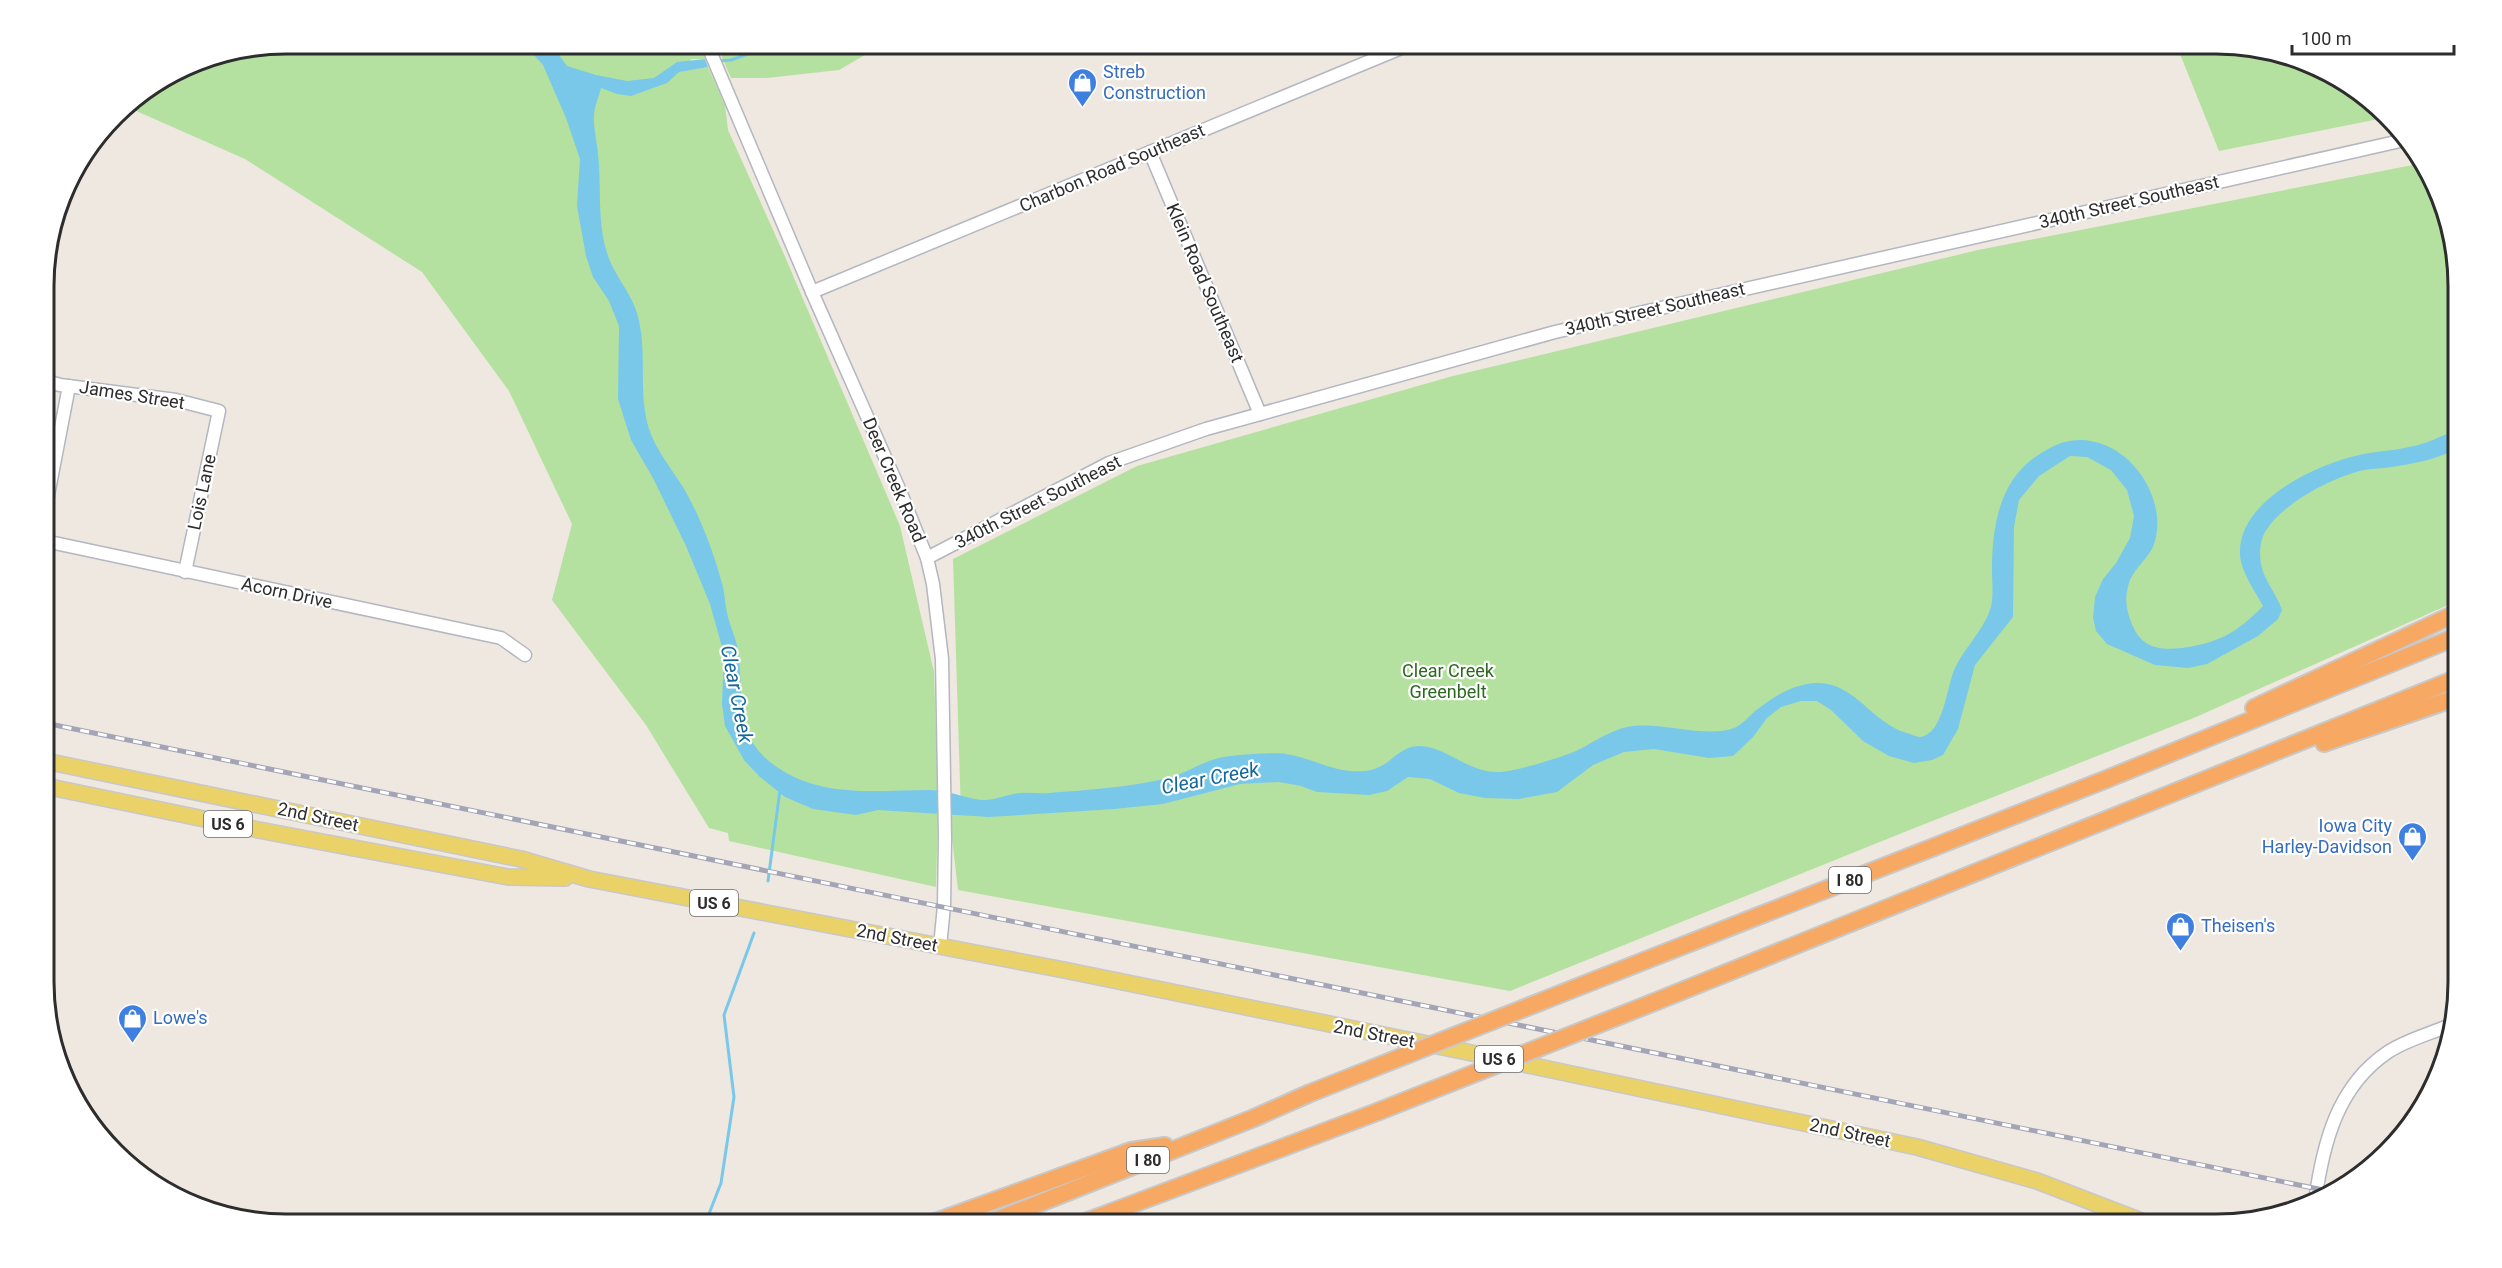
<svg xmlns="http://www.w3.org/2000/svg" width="2502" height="1268" font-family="Roboto,sans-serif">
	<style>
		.green { fill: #b4e1a0 }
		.water { fill: #79c8ea }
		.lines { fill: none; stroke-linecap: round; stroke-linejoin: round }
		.stream { stroke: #79c8ea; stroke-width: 3 }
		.minor-casing { stroke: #b4b6c0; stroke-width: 15 }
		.major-casing { stroke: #c8c8c8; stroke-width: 18 }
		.highway-casing { stroke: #c8c8c8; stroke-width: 20 }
		.minor { stroke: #fff; stroke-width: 12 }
		.major { stroke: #ebd268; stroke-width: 15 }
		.highway { stroke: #f7a862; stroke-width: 16 }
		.rail-casing { stroke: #a3a5b6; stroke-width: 5 }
		.rail { stroke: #fff; stroke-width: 3; stroke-dasharray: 9; stroke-linecap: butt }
		.highway-bridge-casing { stroke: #c8c8c8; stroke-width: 20; stroke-linecap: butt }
		.highway-bridge { stroke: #f7a862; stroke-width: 16 }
		.labels { text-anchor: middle; stroke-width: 4.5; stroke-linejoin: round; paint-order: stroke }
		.shield { fill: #fff; stroke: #6c6c6c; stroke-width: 1.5 }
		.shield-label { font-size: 16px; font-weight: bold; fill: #2d2d2d }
		.shop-label { font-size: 18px; fill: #366cbe; stroke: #fff; text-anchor: start }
		.street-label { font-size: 18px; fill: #2d2d2d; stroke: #fff }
		.park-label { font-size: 18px; fill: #2b691e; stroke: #fff }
		.water-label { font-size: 20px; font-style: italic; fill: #14679a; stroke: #fff }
		.rim { fill: none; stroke: #2d2d2d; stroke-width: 3 }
	</style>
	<rect width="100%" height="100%" fill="#eee8e0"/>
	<g class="green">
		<path d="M286,44H698L705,59H691L687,70L708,67L725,105L728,130L783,252L900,526L934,672L938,790H926L927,811L938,812L936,887L729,841L728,833L709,828L646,725L552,600L572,524L509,391L422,272L245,159L125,106L194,62Z"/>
		<path d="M716,44H884L839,70L767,78H731Z"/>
		<path d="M2176,44H2216L2323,68L2384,118L2219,151Z"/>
		<path d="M2423,163L2440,194L2456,255L2457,601L2196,717L1912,829L1510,991L958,890L952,838V813L961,814L953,559L1137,466L1453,376L1978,250Z"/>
	</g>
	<path class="water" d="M524,44H551L567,66L596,75L627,81L654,78L677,62L705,59L708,67L679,72L667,83L631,96L617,94L601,88C599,96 595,105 594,114C593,127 597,141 598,154C602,190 596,227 610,261C619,282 635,298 639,321C647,357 638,391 649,429C656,450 671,468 683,487C701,518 714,553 723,587C725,596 725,605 727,613C730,627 737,639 738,652C745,703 732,740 783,771C828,798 880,790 929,790C950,790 963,798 981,800C995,801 1007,794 1021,793C1030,792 1039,794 1048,793C1088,790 1130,787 1169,778C1186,773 1202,762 1219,758C1232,755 1273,752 1286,754C1313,758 1336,774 1365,771C1389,768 1394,752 1411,747C1441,740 1466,774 1500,772C1516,771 1564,757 1578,750C1594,742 1609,731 1627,727C1660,720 1704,739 1734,728C1740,726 1750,716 1755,711C1773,697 1791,685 1815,683C1855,681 1871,723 1907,733C1911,734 1916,737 1920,737C1944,734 1947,684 1955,668C1964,648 1983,631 1990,610C1994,598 1992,582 1992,569C1992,525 2000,476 2043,452C2064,439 2083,436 2107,446C2142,461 2168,509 2153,547C2147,559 2136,567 2130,580C2125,594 2125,605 2130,619C2139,646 2155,651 2182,648C2219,643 2238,632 2263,606C2255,591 2241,572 2240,555C2237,501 2315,465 2359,455C2375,451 2393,451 2409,447C2426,444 2441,436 2457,430V449C2437,459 2414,464 2391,467C2382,469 2373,468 2364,470C2333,477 2285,502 2267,529C2260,538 2259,553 2261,564C2264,581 2277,594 2282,610L2278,619L2258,636L2207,664L2188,668L2155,665L2107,644L2096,631L2093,618L2095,597L2103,579L2116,563L2130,538L2134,516L2127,490L2111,470L2087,457L2070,456L2039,476L2019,500L2014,527L2013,617L1975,665L1958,729L1943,755L1932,760L1914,763L1889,756L1863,741L1831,710L1817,701H1801L1781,707L1767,718L1753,737L1733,756L1709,758L1654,749L1624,752L1593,765L1557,792L1519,799L1485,798L1459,793L1430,779L1408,777L1387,791L1369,795L1317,792L1301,786L1279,782L1240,784L1163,804L1114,809L989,817L878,810L856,815L813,809L785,797L760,777L744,760L725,726L722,704L724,654L710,604L686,546L654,480L631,440L618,399L619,326L609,301L593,277L586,256L577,206L580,159L566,118L543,65Z"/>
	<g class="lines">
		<g class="stream">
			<path d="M717,61L731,60L776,44"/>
			<path d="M768,881L780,790"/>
			<path d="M705,1224L721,1183L734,1097L724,1015L754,933"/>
		</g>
		<defs>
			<g id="minor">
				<path d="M707,44L812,292L900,491L927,558L933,584L942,659L945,838L944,906L940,946"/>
				<path d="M1150,152L1260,414"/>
				<path d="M812,292L1411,44"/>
				<path d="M44,380L60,385L176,400L219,411L185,572"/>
				<path d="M45,511L69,386"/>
				<path d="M45,541L501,638L525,655"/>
				<path d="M927,558L1109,463L1206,429L1555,332L2409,139"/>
				<path d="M2315,1201C2323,1144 2337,1086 2388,1052C2406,1040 2429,1034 2448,1026"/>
			</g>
			<g id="major">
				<path d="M45,761L521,859L589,879L1064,970L1467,1052L1917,1147L2037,1181L2149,1224"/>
				<path d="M45,786L243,827L508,877L565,878"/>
			</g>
			<g id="highway">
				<path d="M2254,708L2457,613"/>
				<path d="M2324,743L2458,697"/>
				<path d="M1593,981L2107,779L2458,636"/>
				<path d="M1657,1001L2458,678"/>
				<path d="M930,1224L1131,1151L1165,1146"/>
				<path d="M987,1224L1254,1118L1308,1094"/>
				<path d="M1080,1224L1377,1112"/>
			</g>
		</defs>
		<use href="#minor" class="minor-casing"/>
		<use href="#major" class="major-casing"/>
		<use href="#highway" class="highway-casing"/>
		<use href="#minor" class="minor"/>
		<use href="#major" class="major"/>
		<use href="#highway" class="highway"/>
		<defs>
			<path id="rail" d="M45,723L2333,1192"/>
		</defs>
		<use href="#rail" class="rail-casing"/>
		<use href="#rail" class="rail"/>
		<defs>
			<g id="highway-bridge">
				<path d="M1308,1094L1593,981"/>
				<path d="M1377,1112L1657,1001"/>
			</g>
		</defs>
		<use href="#highway-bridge" class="highway-bridge-casing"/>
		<use href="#highway-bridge" class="highway-bridge"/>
	</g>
	<defs>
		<symbol id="shop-pin" viewBox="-11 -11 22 30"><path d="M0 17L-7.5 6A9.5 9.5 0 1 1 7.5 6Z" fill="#3f7fe0" stroke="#fff"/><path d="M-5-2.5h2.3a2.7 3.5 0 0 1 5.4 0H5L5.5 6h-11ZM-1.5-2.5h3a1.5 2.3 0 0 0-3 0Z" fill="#fff"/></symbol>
	</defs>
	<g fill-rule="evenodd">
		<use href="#shop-pin" x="1066" y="66" width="33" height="45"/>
		<use href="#shop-pin" x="2396" y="820" width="33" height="45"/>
		<use href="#shop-pin" x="2164" y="910" width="33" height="45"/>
		<use href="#shop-pin" x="116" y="1002" width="33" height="45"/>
	</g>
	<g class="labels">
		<g class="shield">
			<rect x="204" y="811" width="48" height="26" rx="4.5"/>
			<rect x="1829" y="867" width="42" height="26" rx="4.5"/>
			<rect x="690" y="890" width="48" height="26" rx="4.5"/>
			<rect x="1475" y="1046" width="48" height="26" rx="4.5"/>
			<rect x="1127" y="1147" width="42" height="26" rx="4.5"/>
		</g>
		<g class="shield-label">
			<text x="228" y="830">US 6</text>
			<text x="1850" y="886">I 80</text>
			<text x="714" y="909">US 6</text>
			<text x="1499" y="1065">US 6</text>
			<text x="1148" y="1166">I 80</text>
		</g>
		<g class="shop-label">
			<text x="1103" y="78">Streb<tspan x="1103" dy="21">Construction</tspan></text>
			<text x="2392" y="832" text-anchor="end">Iowa City<tspan x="2392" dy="21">Harley-Davidson</tspan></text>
			<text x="2201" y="932">Theisen's</text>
			<text x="153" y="1024">Lowe's</text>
		</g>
		<g class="street-label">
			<text transform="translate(1112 168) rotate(-23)" y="6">Charbon Road Southeast</text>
			<text transform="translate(2129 202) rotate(-13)" y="6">340th Street Southeast</text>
			<text transform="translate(1205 283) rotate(67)" y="6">Klein Road Southeast</text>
			<text transform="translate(1655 309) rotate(-13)" y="6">340th Street Southeast</text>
			<text transform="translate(132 395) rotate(9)" y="6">James Street</text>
			<text transform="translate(894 480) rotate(67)" y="6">Deer Creek Road</text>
			<text transform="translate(202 492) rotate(-78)" y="6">Lois Lane</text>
			<text transform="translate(1038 502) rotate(-27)" y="6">340th Street Southeast</text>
			<text transform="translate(287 593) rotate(12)" y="6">Acorn Drive</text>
			<text transform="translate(318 817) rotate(12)" y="6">2nd Street</text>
			<text transform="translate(897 938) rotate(11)" y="6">2nd Street</text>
			<text transform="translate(1374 1034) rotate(11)" y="6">2nd Street</text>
			<text transform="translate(1850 1133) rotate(12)" y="6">2nd Street</text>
		</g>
		<g class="park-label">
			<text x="1448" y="677">Clear Creek<tspan x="1448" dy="21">Greenbelt</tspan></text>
		</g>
		<g class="water-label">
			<text transform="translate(737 694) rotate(79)" y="7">Clear Creek</text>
			<text transform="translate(1210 778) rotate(-11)" y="7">Clear Creek</text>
		</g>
	</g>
	<path d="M0 0H2502V1268H0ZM286 54H2216A232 232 0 0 1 2448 286V982A232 232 0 0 1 2216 1214H286A232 232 0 0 1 54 982V286A232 232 0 0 1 286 54Z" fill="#fff" fill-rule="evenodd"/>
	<path class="rim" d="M286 54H2216A232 232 0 0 1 2448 286V982A232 232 0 0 1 2216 1214H286A232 232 0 0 1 54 982V286A232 232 0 0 1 286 54Z"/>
	<path d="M2292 45v9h162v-9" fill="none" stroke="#2d2d2d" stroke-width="3"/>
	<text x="2301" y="45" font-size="18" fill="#2d2d2d" stroke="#ffffff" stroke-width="4.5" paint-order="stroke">100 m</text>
</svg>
